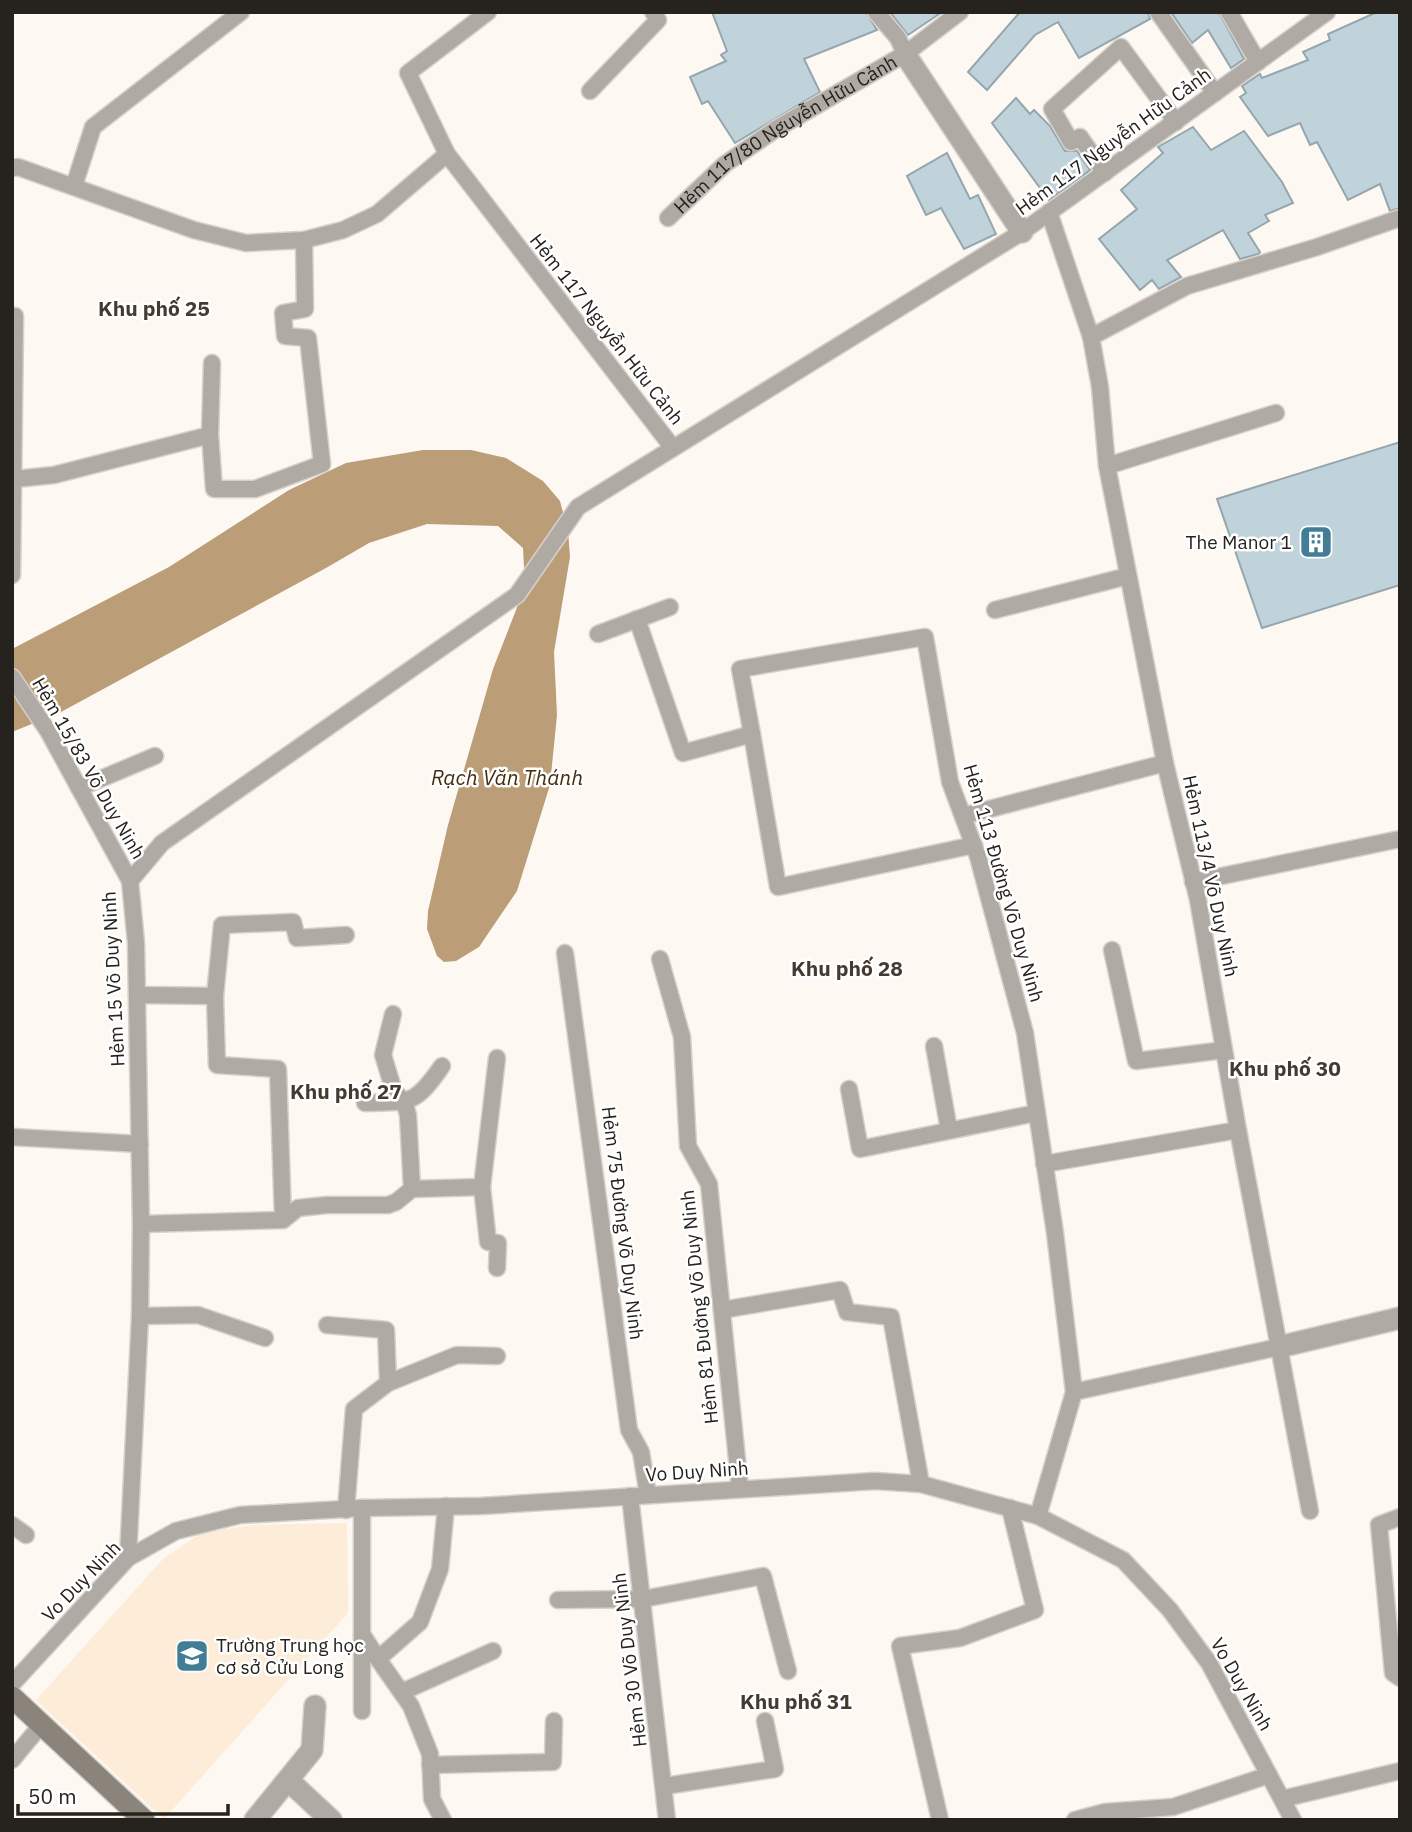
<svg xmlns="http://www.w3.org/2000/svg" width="1412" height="1832" font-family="'IBM Plex Sans',sans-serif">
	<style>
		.built { fill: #fdecd7 }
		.water { fill: #bb9d78 }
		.building { fill: #c0d3db; stroke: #94a6ae; stroke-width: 2 }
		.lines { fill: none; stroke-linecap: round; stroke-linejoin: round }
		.lane-casing { stroke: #d6d1cc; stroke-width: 19 }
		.street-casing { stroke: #d6d1cc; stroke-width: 24 }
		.secondary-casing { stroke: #d6d1cc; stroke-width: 24 }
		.lane { stroke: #afaaa4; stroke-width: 16 }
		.street { stroke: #afaaa4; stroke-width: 21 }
		.secondary { stroke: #8b847b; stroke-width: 21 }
		.labels { text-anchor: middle; stroke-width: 5; stroke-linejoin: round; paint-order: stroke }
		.street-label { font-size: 19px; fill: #26221d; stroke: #fff }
		.poi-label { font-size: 19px; fill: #26221d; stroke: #fff; text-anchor: end }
		.neighbourhood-label { font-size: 21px; font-weight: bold; fill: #443a2f; stroke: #fff }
		.water-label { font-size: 21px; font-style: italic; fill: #442e0f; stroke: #fff }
	</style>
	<rect width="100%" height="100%" fill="#fdf8f2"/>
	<path class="built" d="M347,1523L348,1613L164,1819L36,1700L163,1559L201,1533L252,1525Z"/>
	<path class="water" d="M423,450H471L506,458L543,481L560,501L568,531L570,557L554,652L557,715L550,785L517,891L479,947L456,961L444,962L437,956L427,929L428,911L448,825L493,669L525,587L523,548L498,526L427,524L369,543L326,568L61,712L12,732V649L169,567L289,490L346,463Z"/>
	<g class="building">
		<path d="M712,12H866L877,30L804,59L820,92L735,143L708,101L702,104L690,77L726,61L721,55L727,51Z"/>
		<path d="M890,12H942L908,35Z"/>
		<path d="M1020,12H1148L1150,19L1079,58L1058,22L1035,35L987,90L968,72Z"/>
		<path d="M1171,12H1219L1244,59L1231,68L1208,30L1192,43Z"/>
		<path d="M1377,12H1400V208L1390,211L1380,184L1348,200L1317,142L1310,145L1300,123L1268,136L1240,97L1246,93L1242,86L1260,74L1262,78L1308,60L1303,52L1330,40L1328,34Z"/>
		<path d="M1016,98L1030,114L1034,110L1050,126L1065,151H1077L1090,170L1049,200L992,123Z"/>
		<path d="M1193,127L1211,150L1244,131L1282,182L1293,203L1265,215L1269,221L1248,233L1260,252L1258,254L1240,259L1223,230L1167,260L1181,277L1159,289L1152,280L1140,290L1099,239L1137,209L1121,190L1163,153L1158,147Z"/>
		<path d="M947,153L970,199L978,195L996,234L964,249L941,208L926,215L907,176Z"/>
		<path d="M1400,442V585L1262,628L1217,499Z"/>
	</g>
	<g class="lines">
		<defs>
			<g id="lane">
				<path d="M488,12L408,73L447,154L673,448"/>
				<path d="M876,12L898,38L905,54"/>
				<path d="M1158,12L1215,93"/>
				<path d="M1229,12L1258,62"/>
				<path d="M590,91L658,20L653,12"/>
				<path d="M12,168L18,167L194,230L246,243L304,240L343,230L377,214L447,154"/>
				<path d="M1105,173L1080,137L1071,142L1052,109L1121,47L1176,122"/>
				<path d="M74,186L93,127L241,12"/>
				<path d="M1049,212L1091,337L1100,387L1107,466L1165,763L1198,900L1238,1130L1279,1347L1074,1392"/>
				<path id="s1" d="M668,218L725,164L776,129L905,54L960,12"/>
				<path d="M1091,337L1187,286L1317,247L1400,218"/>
				<path d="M212,363L210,435L214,489H255L322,464L308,338L285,336L283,313L305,309L304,240"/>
				<path d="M1107,466L1276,413"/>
				<path d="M15,479L54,475L210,435"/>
				<path d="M12,575L15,316"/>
				<path d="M995,610L1128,576"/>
				<path d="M637,619L683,753L752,734L740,669L925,637L950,782L978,857L1025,1033L1055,1233L1074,1392L1038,1516"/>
				<path d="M598,634L670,607"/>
				<path d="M12,677L48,731L130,881"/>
				<path d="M752,734L778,887L974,845"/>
				<path d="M79,788L155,756"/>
				<path d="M963,816L1165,763"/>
				<path d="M1193,882L1400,839"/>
				<path d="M1112,950L1136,1061L1224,1050"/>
				<path d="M565,953L629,1430L641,1452L648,1495"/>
				<path d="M660,959L682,1037L688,1146L709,1184L740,1489"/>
				<path d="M137,995L215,996"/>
				<path d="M393,1014L383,1055L394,1091L404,1102L408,1115L412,1189"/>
				<path d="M934,1046L949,1130"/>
				<path d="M849,1089L860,1149L1036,1113"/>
				<path d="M365,1103C411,1102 415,1105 442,1066"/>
				<path d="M12,1137L140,1144"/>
				<path d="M1044,1164L1238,1130"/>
				<path d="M482,1187L488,1242L498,1243L497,1268"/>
				<path d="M283,1220L278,1069L217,1065L215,996L222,925L293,922L297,938L346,935"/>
				<path d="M141,1224L283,1220L298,1208L327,1205H388L396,1202L412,1189L482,1187L497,1058"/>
				<path d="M722,1310L840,1290L847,1312L891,1317L921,1484"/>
				<path d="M140,1316L198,1315L265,1338"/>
				<path d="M327,1325L386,1330L388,1383"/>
				<path d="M1279,1347L1310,1511"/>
				<path d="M630,1496L667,1820"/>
				<path d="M362,1508V1634L378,1659"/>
				<path d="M346,1510L354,1409L388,1383L457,1355L497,1356"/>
				<path d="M1400,1517L1379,1525L1393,1673L1400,1678"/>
				<path d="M12,1525L26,1535"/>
				<path d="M128,1558L140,1316L141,1224L136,943L130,881L162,843L517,595L578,507L1022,232L1327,12"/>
				<path d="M558,1600L643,1599L763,1576L788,1671"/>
				<path d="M362,1634V1711"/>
				<path d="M12,1684L128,1558L176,1531L240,1515L362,1508L481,1506L875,1481L921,1484L1038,1516L1123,1560L1170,1610L1209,1663L1293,1820"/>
				<path d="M402,1692L493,1651"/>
				<path d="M12,1760L42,1724"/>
				<path d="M430,1765L553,1762L554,1721"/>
				<path d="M665,1786L775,1769L765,1721"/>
				<path d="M1282,1799L1400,1771"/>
				<path d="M443,1820L432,1799L430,1754L411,1706L378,1659L420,1622L440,1569L446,1506"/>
				<path d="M940,1820L900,1646L960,1638L1035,1610L1010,1508"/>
				<path d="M1075,1820L1105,1812L1173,1807L1269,1775"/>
			</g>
			<g id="street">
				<path d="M905,54L1022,232"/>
				<path d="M1279,1347L1400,1318"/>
				<path d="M289,1781L331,1820"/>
				<path d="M255,1820L312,1750L315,1706"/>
			</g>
			<path id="secondary" d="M12,1697L144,1820"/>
		</defs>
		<use href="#lane" class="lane-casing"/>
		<use href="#street" class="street-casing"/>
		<use href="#secondary" class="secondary-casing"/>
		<use href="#lane" class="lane"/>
		<use href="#street" class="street"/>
		<use href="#secondary" class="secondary"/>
	</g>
	<defs>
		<symbol id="building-square" viewBox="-11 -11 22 22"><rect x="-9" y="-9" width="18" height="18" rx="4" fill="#417d94" stroke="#fff"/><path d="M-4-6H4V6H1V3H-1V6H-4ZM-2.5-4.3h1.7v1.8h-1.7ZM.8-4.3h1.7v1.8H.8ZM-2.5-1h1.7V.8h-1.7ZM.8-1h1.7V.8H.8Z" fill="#fff"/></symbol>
		<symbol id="school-square" viewBox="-11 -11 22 22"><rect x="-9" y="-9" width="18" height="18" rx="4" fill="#417d94" stroke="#fff"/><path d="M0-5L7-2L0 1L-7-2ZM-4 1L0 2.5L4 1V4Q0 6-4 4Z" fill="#fff"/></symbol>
	</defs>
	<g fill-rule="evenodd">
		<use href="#building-square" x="1297" y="523" width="38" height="38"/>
		<use href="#school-square" x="173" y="1637" width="38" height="38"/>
	</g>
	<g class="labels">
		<g class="street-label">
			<text dy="7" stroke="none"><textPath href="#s1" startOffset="145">Hẻm 117/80 Nguyễn Hữu Cảnh</textPath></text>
			<text transform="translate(1113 141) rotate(-36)" y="7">Hẻm 117 Nguyễn Hữu Cảnh</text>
			<text transform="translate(607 329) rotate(52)" y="7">Hẻm 117 Nguyễn Hữu Cảnh</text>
			<text transform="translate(89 768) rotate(60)" y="7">Hẻm 15/83 Võ Duy Ninh</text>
			<text transform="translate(1211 876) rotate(78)" y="7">Hẻm 113/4 Võ Duy Ninh</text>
			<text transform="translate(1004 883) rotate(74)" y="7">Hẻm 113 Đường Võ Duy Ninh</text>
			<text transform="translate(113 979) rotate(-93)" y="7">Hẻm 15 Võ Duy Ninh</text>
			<text transform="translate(623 1223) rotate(83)" y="7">Hẻm 75 Đường Võ Duy Ninh</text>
			<text transform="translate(699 1307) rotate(-96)" y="7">Hẻm 81 Đường Võ Duy Ninh</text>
			<text transform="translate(697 1471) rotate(-4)" y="7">Vo Duy Ninh</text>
			<text transform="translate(81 1581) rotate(-46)" y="7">Vo Duy Ninh</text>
			<text transform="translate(629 1660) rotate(-97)" y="7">Hẻm 30 Võ Duy Ninh</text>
			<text transform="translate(1242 1684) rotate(60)" y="7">Vo Duy Ninh</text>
		</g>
		<g class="poi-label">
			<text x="1292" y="549">The Manor 1</text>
			<text x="216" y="1652" text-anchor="start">Trường Trung học<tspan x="216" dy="22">cơ sở Cửu Long</tspan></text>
		</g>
		<g class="neighbourhood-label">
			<text x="154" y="316">Khu phố 25</text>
			<text x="847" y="976">Khu phố 28</text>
			<text x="1285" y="1076">Khu phố 30</text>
			<text x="346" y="1099">Khu phố 27</text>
			<text x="796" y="1709">Khu phố 31</text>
		</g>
		<g class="water-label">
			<text x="507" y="785">Rạch Văn Thánh</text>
		</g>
	</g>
	<rect width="1412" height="1832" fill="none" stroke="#26221d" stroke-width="28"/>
	<path d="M18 1804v10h210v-10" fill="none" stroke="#26221d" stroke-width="3.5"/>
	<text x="28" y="1804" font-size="21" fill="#26221d" stroke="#ffffff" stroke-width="5" paint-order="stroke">50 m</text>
</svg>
